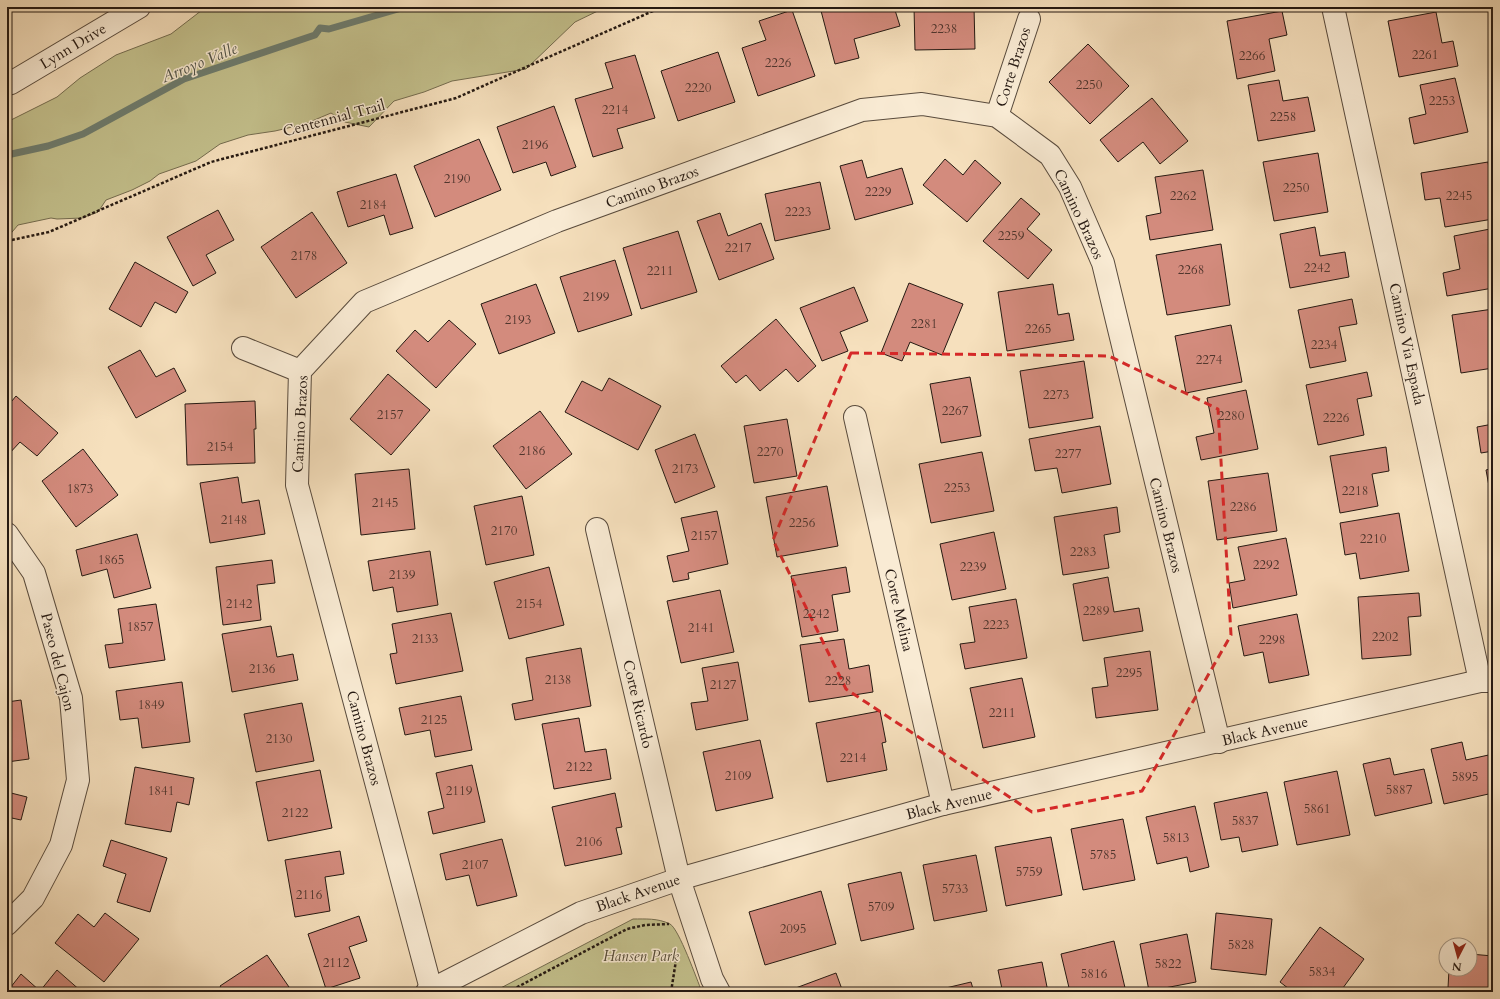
<svg xmlns="http://www.w3.org/2000/svg" width="1500" height="999" font-family="Cardo,serif">
	<style>
		.green { fill: #c3c08c; stroke: #746c4f }
		.lines { fill: none; stroke-linecap: round; stroke-linejoin: round }
		.stream { stroke: #6e7c6e; stroke-width: 7 }
		.building { fill: #d38b7d; stroke: #251912 }
		.minor-casing { stroke: #594b3d; stroke-width: 24 }
		.path { stroke: #251912; stroke-width: 2.5; stroke-dasharray: 3 2; stroke-linecap: butt }
		.minor { stroke: #f9ebd4; stroke-width: 22 }
		.marked { fill: none; stroke: #d62828; stroke-width: 3; stroke-dasharray: 8 5; stroke-linejoin: round }
		.labels { text-anchor: middle; stroke-width: 3; stroke-linejoin: round; paint-order: stroke }
		.number-label { font-size: 13px; fill: #50362d }
		.street-label { font-size: 15px; fill: #251912; stroke: #f9ebd4 }
		.park-label { font-size: 15px; font-style: italic; fill: #544b37; stroke: #f9ebd4 }
		.water-label { font-size: 16px; font-style: italic; fill: #4f5348; stroke: #f9ebd4 }
	</style>
	<rect width="100%" height="100%" fill="#f6e0bd"/>
	<filter id="stains"><feTurbulence type="fractalNoise" baseFrequency=".005" numOctaves="4"/><feColorMatrix values="0 0 0 0 .2 0 0 0 0 .09 0 0 0 0 .02 0 0 0 .5 -.17"/></filter>
	<radialGradient id="worn" r=".72"><stop offset=".6" stop-color="#630" stop-opacity="0"/><stop offset="1" stop-color="#630" stop-opacity=".3"/></radialGradient>
	<g class="green">
		<path d="M206,7H606L575,22L526,69L452,81L424,92L394,101L369,127L345,122L331,113L305,124L275,131L248,135L220,144L196,161L159,174L150,181L132,190L106,200L98,212L82,218L57,219L51,218L18,225L7,238V122L57,97L80,78L116,55L171,34Z"/>
		<path d="M633,919C645,919 658,918 670,924C679,929 697,980 702,992H493Z"/>
	</g>
	<g class="lines">
		<path class="stream" d="M7,155L48,146L83,134L184,79L315,35L320,28L329,29L405,7"/>
	</g>
	<g class="building">
		<path d="M820,7H894L900,26L854,39L859,58L835,64Z"/>
		<path d="M914,7H974L975,49L915,50Z"/>
		<path d="M792,10L815,76L758,96L742,48L766,40L759,21Z"/>
		<path d="M1282,11L1287,35L1269,39L1275,71L1237,79L1227,21Z"/>
		<path d="M1436,12L1442,43L1453,41L1458,66L1399,77L1388,21Z"/>
		<path d="M1088,44L1129,86L1090,124L1049,82Z"/>
		<path d="M718,52L735,102L678,121L661,71Z"/>
		<path d="M635,55L655,118L617,129L623,148L593,157L575,99L613,88L605,63Z"/>
		<path d="M1455,78L1468,132L1414,144L1409,118L1426,114L1420,85Z"/>
		<path d="M1279,80L1283,101L1308,97L1315,131L1258,141L1248,85Z"/>
		<path d="M1152,98L1188,141L1160,164L1143,142L1118,162L1100,140Z"/>
		<path d="M554,106L576,167L551,176L546,162L513,173L497,127Z"/>
		<path d="M479,139L501,190L435,217L414,166Z"/>
		<path d="M1318,153L1328,212L1274,221L1263,162Z"/>
		<path d="M945,159L963,175L975,160L1001,183L967,222L923,185Z"/>
		<path d="M862,160L867,178L902,168L913,204L855,220L840,166Z"/>
		<path d="M1488,162L1493,193V219L1445,227L1440,198L1425,200L1421,173Z"/>
		<path d="M1203,170L1213,230L1150,240L1146,216L1161,213L1155,177Z"/>
		<path d="M396,174L413,228L390,235L384,215L348,227L337,192Z"/>
		<path d="M820,182L830,229L775,241L765,194Z"/>
		<path d="M1021,198L1040,214L1027,229L1052,250L1028,279L983,241Z"/>
		<path d="M218,210L234,240L206,255L216,273L193,286L167,237Z"/>
		<path d="M312,212L347,263L296,298L261,247Z"/>
		<path d="M720,213L728,236L761,223L774,259L719,280L697,221Z"/>
		<path d="M1315,227L1320,256L1345,252L1349,277L1290,288L1280,234Z"/>
		<path d="M1490,229L1493,245V288L1447,296L1443,273L1460,269L1454,236Z"/>
		<path d="M678,231L697,292L641,309L623,248Z"/>
		<path d="M1221,244L1230,305L1167,315L1156,255Z"/>
		<path d="M615,260L632,315L578,332L560,277Z"/>
		<path d="M135,262L188,292L176,313L155,302L141,327L109,309Z"/>
		<path d="M909,283L963,304L942,355L910,342L902,361L881,353Z"/>
		<path d="M536,284L555,333L499,354L481,304Z"/>
		<path d="M1053,284L1058,315L1069,313L1074,340L1007,351L998,292Z"/>
		<path d="M854,287L868,321L840,332L848,351L822,361L800,308Z"/>
		<path d="M1352,299L1357,324L1339,327L1346,361L1310,368L1298,310Z"/>
		<path d="M1493,309V368L1461,373L1452,315Z"/>
		<path d="M776,319L816,366L798,382L786,369L760,391L746,375L736,383L721,366Z"/>
		<path d="M449,320L476,344L436,388L396,351L415,330L428,342Z"/>
		<path d="M1231,325L1242,382L1186,393L1175,336Z"/>
		<path d="M140,350L156,377L174,368L186,391L136,418L108,367Z"/>
		<path d="M1084,361L1093,418L1029,428L1020,371Z"/>
		<path d="M1367,372L1372,396L1357,399L1364,435L1318,445L1306,385Z"/>
		<path d="M388,374L430,410L391,455L350,419Z"/>
		<path d="M970,377L981,436L941,443L930,384Z"/>
		<path d="M609,378L661,406L638,450L565,412L582,381L602,391Z"/>
		<path d="M1246,390L1258,449L1201,460L1196,437L1214,433L1207,398Z"/>
		<path d="M16,396L58,433L37,456L20,442L7,456V407Z"/>
		<path d="M255,401L256,429H254L255,463L187,465L185,404Z"/>
		<path d="M540,411L572,454L526,489L493,446Z"/>
		<path d="M787,419L797,476L754,483L744,426Z"/>
		<path d="M1493,424V451L1481,453L1477,427Z"/>
		<path d="M1100,426L1111,484L1062,493L1057,468L1035,471L1029,439Z"/>
		<path d="M695,434L715,487L675,503L655,450Z"/>
		<path d="M1386,447L1389,471L1372,474L1378,506L1340,513L1330,456Z"/>
		<path d="M83,449L118,495L76,527L42,481Z"/>
		<path d="M982,452L994,511L931,523L919,464Z"/>
		<path d="M1493,468V496L1491,497L1486,470Z"/>
		<path d="M409,469L415,529L361,535L355,474Z"/>
		<path d="M1268,473L1277,531L1217,540L1208,481Z"/>
		<path d="M238,477L242,503L259,500L265,534L210,543L200,483Z"/>
		<path d="M827,486L838,546L777,557L766,497Z"/>
		<path d="M522,496L534,555L486,565L474,506Z"/>
		<path d="M1117,507L1120,532L1104,535L1109,568L1063,575L1054,517Z"/>
		<path d="M717,511L728,564L688,573L689,579L673,582L667,556L689,551L681,518Z"/>
		<path d="M1399,513L1409,571L1360,579L1356,553L1345,555L1340,523Z"/>
		<path d="M994,532L1006,589L952,600L940,544Z"/>
		<path d="M137,534L151,588L114,598L107,569L82,576L76,550Z"/>
		<path d="M1286,538L1297,595L1233,608L1229,583L1245,580L1238,547Z"/>
		<path d="M430,551L438,605L397,612L393,587L373,591L368,561Z"/>
		<path d="M272,560L275,583L257,585L261,620L223,625L216,567Z"/>
		<path d="M549,567L564,625L509,639L494,582Z"/>
		<path d="M846,567L850,592L832,595L838,631L802,637L791,576Z"/>
		<path d="M1108,577L1114,612L1139,608L1143,631L1083,641L1073,584Z"/>
		<path d="M720,590L734,652L681,663L667,601Z"/>
		<path d="M1419,593L1421,616L1408,617L1411,655L1362,659L1358,597Z"/>
		<path d="M1016,599L1027,658L965,669L960,644L975,642L969,607Z"/>
		<path d="M156,604L165,660L109,668L105,645L123,643L118,609Z"/>
		<path d="M451,613L463,671L396,684L390,654L397,653L392,624Z"/>
		<path d="M1297,614L1309,675L1269,683L1263,652L1244,656L1238,626Z"/>
		<path d="M271,626L277,657L293,654L298,680L232,692L222,634Z"/>
		<path d="M844,639L849,669L869,665L873,692L809,702L800,645Z"/>
		<path d="M581,648L591,706L515,720L512,704L533,700L526,658Z"/>
		<path d="M7,649L10,674L7,675Z"/>
		<path d="M1150,651L1158,710L1096,718L1092,688L1108,686L1104,658Z"/>
		<path d="M738,662L748,720L696,730L691,703L708,701L702,668Z"/>
		<path d="M1022,678L1035,737L983,748L970,688Z"/>
		<path d="M182,682L190,742L142,748L138,718L120,720L116,691Z"/>
		<path d="M461,696L472,750L435,757L430,730L405,735L399,708Z"/>
		<path d="M21,700L29,759L7,762V702Z"/>
		<path d="M302,703L314,761L256,772L244,714Z"/>
		<path d="M880,711L886,742L882,743L887,770L827,782L816,723Z"/>
		<path d="M579,718L585,752L606,749L611,779L554,789L542,724Z"/>
		<path d="M760,740L773,798L716,811L703,752Z"/>
		<path d="M1462,742L1466,760L1493,754V793L1444,804L1431,749Z"/>
		<path d="M1390,758L1394,775L1424,769L1432,803L1375,816L1363,764Z"/>
		<path d="M472,765L485,822L433,834L428,812L444,808L436,773Z"/>
		<path d="M135,767L194,778L189,805L177,802L171,832L125,824Z"/>
		<path d="M320,770L332,828L268,841L256,782Z"/>
		<path d="M1337,771L1350,835L1297,845L1284,782Z"/>
		<path d="M7,792L27,797L21,820L7,817Z"/>
		<path d="M1267,792L1278,845L1242,852L1239,837L1221,840L1214,803Z"/>
		<path d="M615,793L622,827L616,828L622,854L565,866L552,807Z"/>
		<path d="M1195,806L1209,867L1190,872L1187,857L1157,864L1146,817Z"/>
		<path d="M1123,819L1135,880L1083,890L1071,829Z"/>
		<path d="M1051,837L1062,895L1006,906L995,847Z"/>
		<path d="M502,839L517,896L477,906L469,875L446,880L440,854Z"/>
		<path d="M111,840L167,858L150,912L117,902L126,874L103,866Z"/>
		<path d="M340,851L344,874L325,877L330,911L295,917L285,860Z"/>
		<path d="M976,855L987,911L934,921L923,865Z"/>
		<path d="M901,872L914,929L861,941L848,884Z"/>
		<path d="M821,891L836,944L765,965L749,912Z"/>
		<path d="M105,913L139,939L104,982L55,943L78,914L94,927Z"/>
		<path d="M1216,913L1272,919L1266,975L1211,969Z"/>
		<path d="M359,916L367,941L349,947L360,978L326,989L308,934Z"/>
		<path d="M1320,927L1364,959L1340,992H1293L1280,982Z"/>
		<path d="M1187,934L1196,982L1149,991L1140,944Z"/>
		<path d="M1114,941L1126,992H1070L1061,954Z"/>
		<path d="M1470,954L1493,956V992H1460V989L1448,988L1449,969H1470Z"/>
		<path d="M267,955L289,987L281,992H224L220,986Z"/>
		<path d="M1042,962L1048,992H994L993,990L1002,989L998,970Z"/>
		<path d="M57,970L82,992H7L21,974L40,991Z"/>
		<path d="M836,973L843,992H785Z"/>
		<path d="M971,982L974,992H929Z"/>
	</g>
	<g class="lines">
		<defs>
			<g id="minor">
				<path d="M1333,7L1480,681"/>
				<path d="M7,84L11,83L139,7"/>
				<path d="M997,116L1029,19"/>
				<path d="M243,348L300,371"/>
				<path d="M855,417L943,804"/>
				<path d="M597,529L679,879L712,979L719,992"/>
				<path d="M7,534L34,573L71,698L78,780L61,845L33,898L7,924"/>
				<path d="M431,989L297,485L300,371L364,302L557,221L862,110L922,104L997,116L1050,155L1070,187L1103,263L1219,742"/>
				<path d="M427,992L581,913L679,879L943,804L1480,681H1493"/>
			</g>
		</defs>
		<use href="#minor" class="minor-casing"/>
		<g class="path">
			<path d="M7,241L49,232L211,162L456,98L662,7"/>
			<path d="M508,992L627,929L645,925L669,924"/>
			<path d="M671,992L677,954"/>
		</g>
		<use href="#minor" class="minor"/>
	</g>
	<path class="marked" d="M851,353L1109,356L1218,409L1231,635L1142,791L1032,812L846,689L773,540Z"/>
	<g class="labels">
		<g class="number-label">
			<text x="944" y="33">2238</text>
			<text x="1425" y="59">2261</text>
			<text x="1252" y="60">2266</text>
			<text x="778" y="67">2226</text>
			<text x="1089" y="89">2250</text>
			<text x="698" y="92">2220</text>
			<text x="1442" y="105">2253</text>
			<text x="615" y="114">2214</text>
			<text x="1283" y="121">2258</text>
			<text x="535" y="149">2196</text>
			<text x="457" y="183">2190</text>
			<text x="1296" y="192">2250</text>
			<text x="878" y="196">2229</text>
			<text x="1183" y="200">2262</text>
			<text x="1459" y="200">2245</text>
			<text x="373" y="209">2184</text>
			<text x="798" y="216">2223</text>
			<text x="1011" y="240">2259</text>
			<text x="738" y="252">2217</text>
			<text x="304" y="260">2178</text>
			<text x="1317" y="272">2242</text>
			<text x="1191" y="274">2268</text>
			<text x="660" y="275">2211</text>
			<text x="596" y="301">2199</text>
			<text x="518" y="324">2193</text>
			<text x="924" y="328">2281</text>
			<text x="1038" y="333">2265</text>
			<text x="1324" y="349">2234</text>
			<text x="1209" y="364">2274</text>
			<text x="1056" y="399">2273</text>
			<text x="955" y="415">2267</text>
			<text x="390" y="419">2157</text>
			<text x="1231" y="420">2280</text>
			<text x="1336" y="422">2226</text>
			<text x="220" y="451">2154</text>
			<text x="532" y="455">2186</text>
			<text x="770" y="456">2270</text>
			<text x="1068" y="458">2277</text>
			<text x="685" y="473">2173</text>
			<text x="957" y="492">2253</text>
			<text x="80" y="493">1873</text>
			<text x="1355" y="495">2218</text>
			<text x="385" y="507">2145</text>
			<text x="1243" y="511">2286</text>
			<text x="234" y="524">2148</text>
			<text x="802" y="527">2256</text>
			<text x="504" y="535">2170</text>
			<text x="704" y="540">2157</text>
			<text x="1373" y="543">2210</text>
			<text x="1083" y="556">2283</text>
			<text x="111" y="564">1865</text>
			<text x="1266" y="569">2292</text>
			<text x="973" y="571">2239</text>
			<text x="402" y="579">2139</text>
			<text x="239" y="608">2142</text>
			<text x="529" y="608">2154</text>
			<text x="1096" y="615">2289</text>
			<text x="816" y="618">2242</text>
			<text x="996" y="629">2223</text>
			<text x="140" y="631">1857</text>
			<text x="701" y="632">2141</text>
			<text x="1385" y="641">2202</text>
			<text x="425" y="643">2133</text>
			<text x="1272" y="644">2298</text>
			<text x="262" y="673">2136</text>
			<text x="1129" y="677">2295</text>
			<text x="558" y="684">2138</text>
			<text x="838" y="685">2228</text>
			<text x="723" y="689">2127</text>
			<text x="151" y="709">1849</text>
			<text x="1002" y="717">2211</text>
			<text x="434" y="724">2125</text>
			<text x="279" y="743">2130</text>
			<text x="853" y="762">2214</text>
			<text x="579" y="771">2122</text>
			<text x="738" y="780">2109</text>
			<text x="1465" y="781">5895</text>
			<text x="1399" y="794">5887</text>
			<text x="161" y="795">1841</text>
			<text x="459" y="795">2119</text>
			<text x="1317" y="813">5861</text>
			<text x="295" y="817">2122</text>
			<text x="1245" y="825">5837</text>
			<text x="1176" y="842">5813</text>
			<text x="589" y="846">2106</text>
			<text x="1103" y="859">5785</text>
			<text x="475" y="869">2107</text>
			<text x="1029" y="876">5759</text>
			<text x="955" y="893">5733</text>
			<text x="309" y="899">2116</text>
			<text x="881" y="911">5709</text>
			<text x="793" y="933">2095</text>
			<text x="1241" y="949">5828</text>
			<text x="336" y="967">2112</text>
			<text x="1168" y="968">5822</text>
			<text x="1322" y="976">5834</text>
			<text x="1094" y="978">5816</text>
		</g>
		<g class="street-label">
			<text transform="translate(73 46) rotate(-31)" y="5">Lynn Drive</text>
			<text transform="translate(1013 67) rotate(-72)" y="5">Corte Brazos</text>
			<text transform="translate(334 118) rotate(-15)" y="5">Centennial Trail</text>
			<text transform="translate(652 187) rotate(-20)" y="5">Camino Brazos</text>
			<text transform="translate(1079 214) rotate(65)" y="5">Camino Brazos</text>
			<text transform="translate(1407 344) rotate(78)" y="5">Camino Via Espada</text>
			<text transform="translate(300 424) rotate(-87)" y="5">Camino Brazos</text>
			<text transform="translate(1166 525) rotate(76)" y="5">Camino Brazos</text>
			<text transform="translate(899 610) rotate(77)" y="5">Corte Melina</text>
			<text transform="translate(58 662) rotate(76)" y="5">Paseo del Cajon</text>
			<text transform="translate(638 704) rotate(77)" y="5">Corte Ricardo</text>
			<text transform="translate(1265 731) rotate(-13)" y="5">Black Avenue</text>
			<text transform="translate(364 738) rotate(75)" y="5">Camino Brazos</text>
			<text transform="translate(949 804) rotate(-14)" y="5">Black Avenue</text>
			<text transform="translate(638 893) rotate(-19)" y="5">Black Avenue</text>
		</g>
		<g class="park-label">
			<text x="641" y="961">Hansen Park</text>
		</g>
		<g class="water-label">
			<text transform="translate(199 62) rotate(-22)" y="6">Arroyo Valle</text>
		</g>
	</g>
	<rect width="1500" height="999" fill="none" stroke="#f6e0bd" stroke-width="24"/>
	<rect x="8" y="8" width="1484" height="983" fill="none" stroke="#251912" stroke-width="2"/>
	<rect x="12" y="12" width="1476" height="975" fill="none" stroke="#251912"/>
	<g transform="translate(1458 957) rotate(186)"><circle r="19" fill="#f9ebd4" stroke="#a49786"/>
	<path d="M0-3L7 15L0 10L-7 15Z" fill="#8f2418"/>
	<text y="-6" font-size="11" font-weight="bold" text-anchor="middle" fill="#251912">N</text>
	</g>
	<rect width="100%" height="100%" filter="url(#stains)"/>
	<rect width="100%" height="100%" fill="url(#worn)"/>
</svg>
